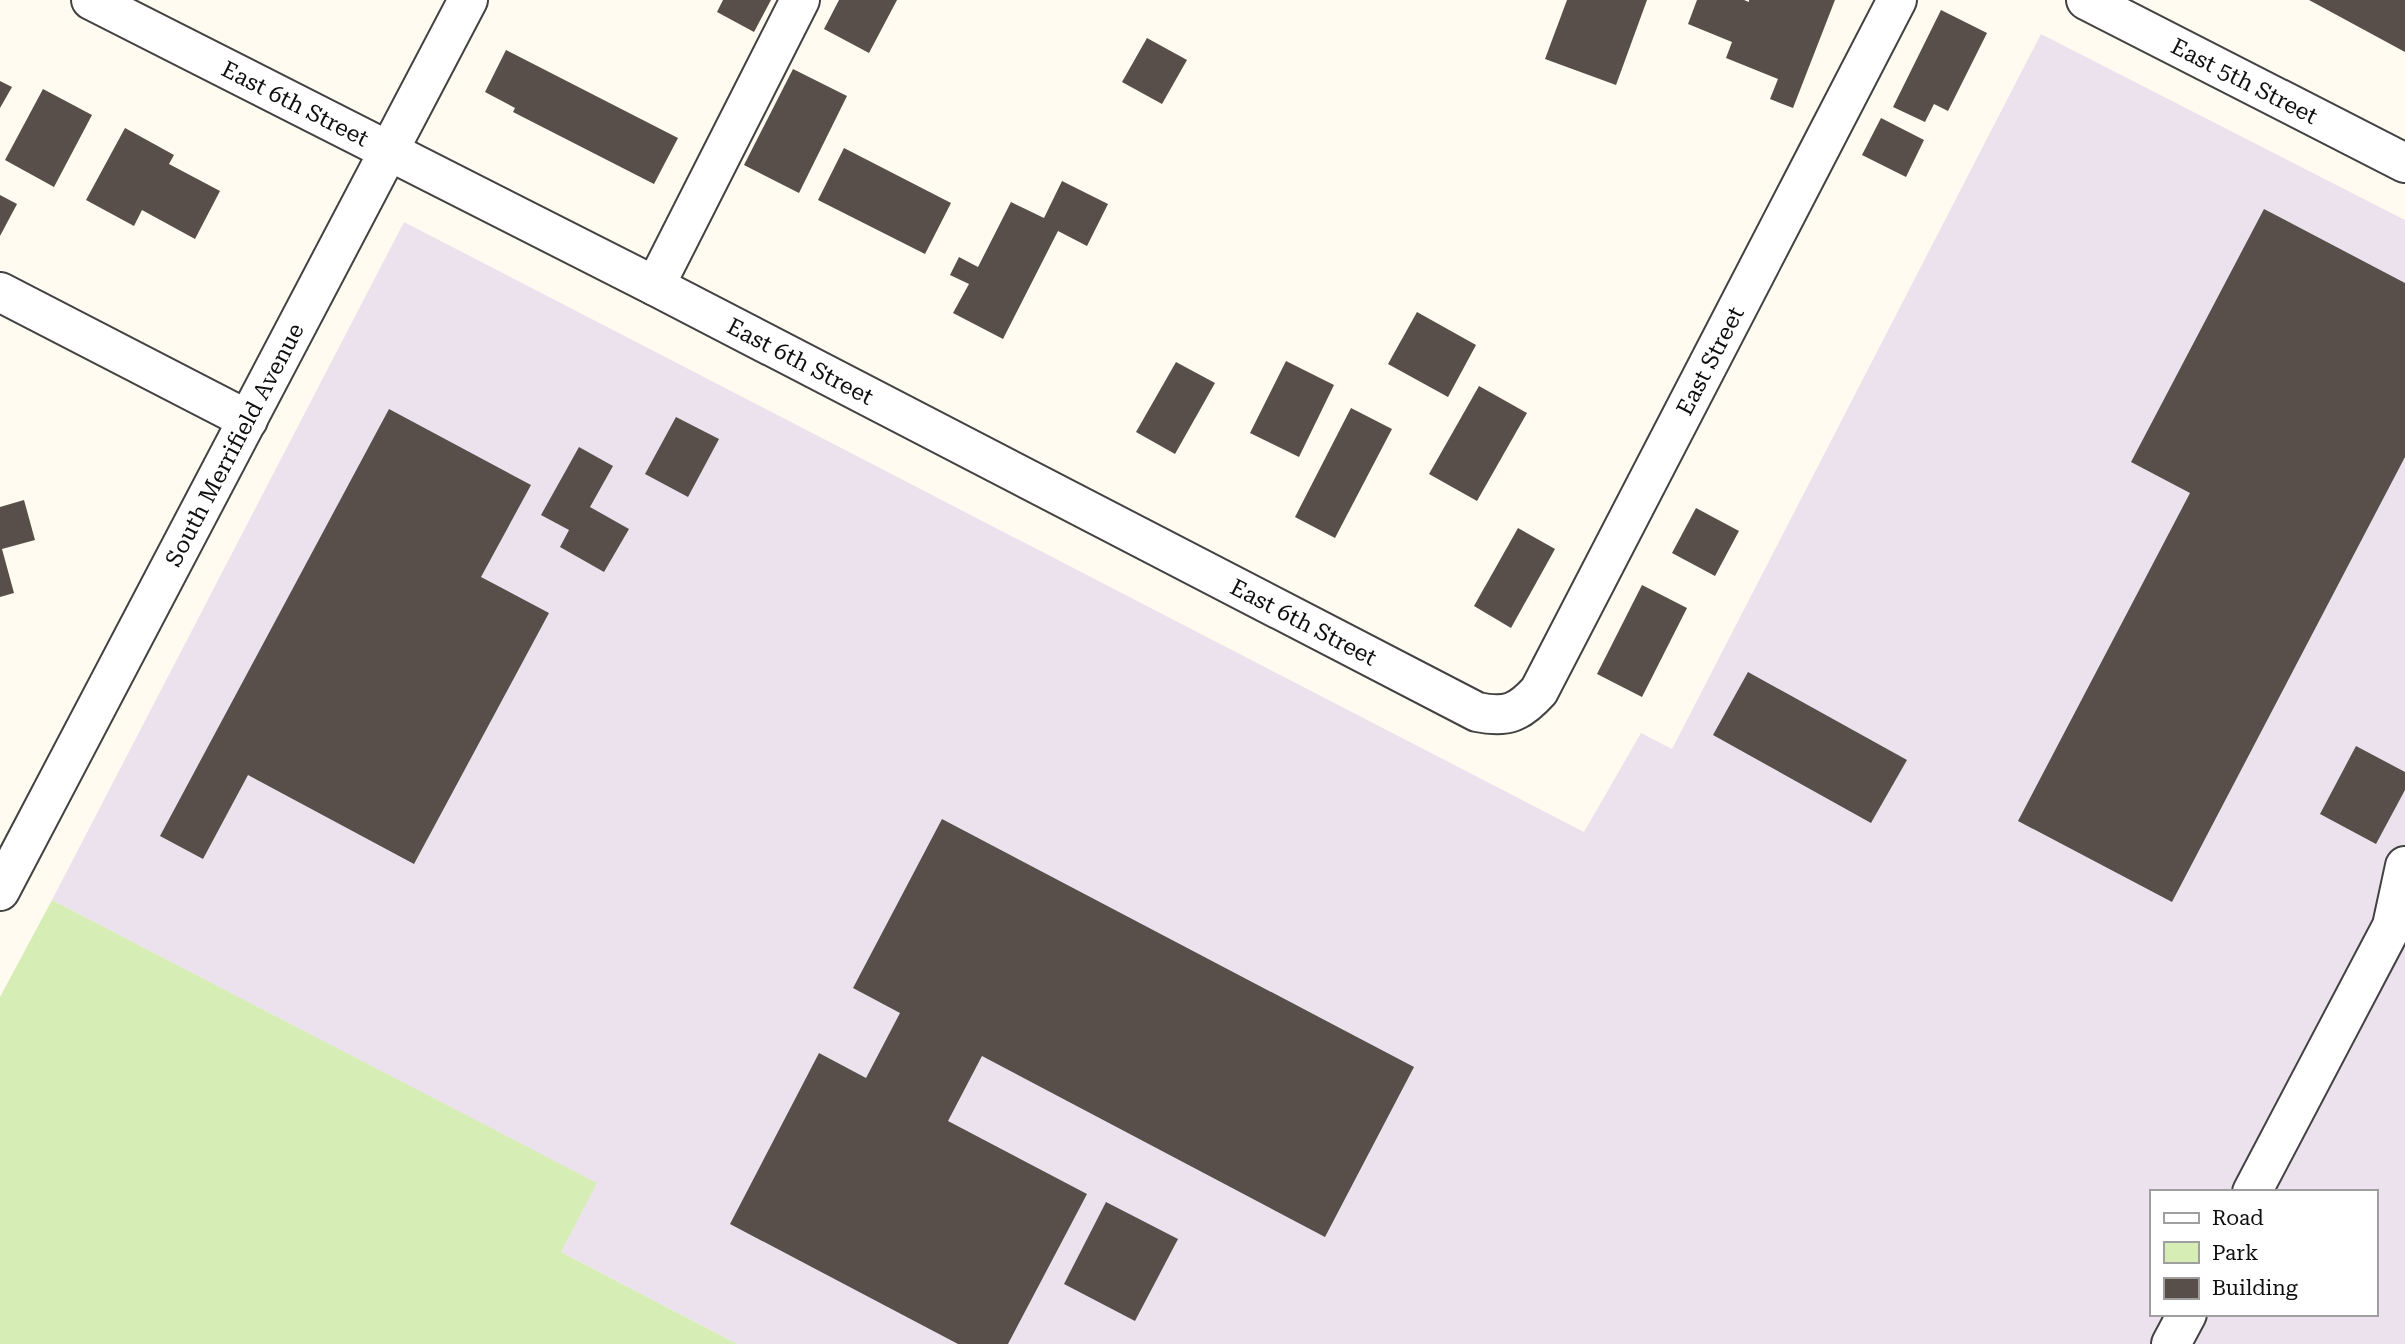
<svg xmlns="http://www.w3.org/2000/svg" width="2405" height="1344" font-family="'Roboto Serif',serif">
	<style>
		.industrial { fill: #ece2ee; fill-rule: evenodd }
		.green { fill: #d6eeb5 }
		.building { fill: #584f4a }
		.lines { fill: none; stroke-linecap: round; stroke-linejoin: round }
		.minor-casing { stroke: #424242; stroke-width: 42 }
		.minor { stroke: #fff; stroke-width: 38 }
		.labels { text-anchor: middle; stroke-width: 7; stroke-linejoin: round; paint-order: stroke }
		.street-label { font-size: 23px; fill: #0f0f0f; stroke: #fff }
	</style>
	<rect width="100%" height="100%" fill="#fffbf0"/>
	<path class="industrial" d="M2041,34L2405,220V1344H737L561,1252L596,1183L52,900L404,222L1584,832L1641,733L1672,749ZM2151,1192H2375V1314H2151Z"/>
	<path class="green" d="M52,900L597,1183L561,1252L737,1344H0V997Z"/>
	<g class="building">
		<path d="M723,0H771L754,32L717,12Z"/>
		<path d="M839,0H897L869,53L824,29Z"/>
		<path d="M1567,0H1647L1616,85L1545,59Z"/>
		<path d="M1697,0H1744L1749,2V0H1835L1793,108L1770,99L1778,79L1726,58L1732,42L1688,24Z"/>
		<path d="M2309,0H2405V52Z"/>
		<path d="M1941,10L1987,33L1948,111L1934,104L1925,122L1893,107Z"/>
		<path d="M1147,38L1187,60L1162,104L1122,82Z"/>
		<path d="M506,50L678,138L654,184L513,112L515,108L485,92Z"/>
		<path d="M793,69L847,96L799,193L744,165Z"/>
		<path d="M0,81L12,87L0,108Z"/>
		<path d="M43,89L92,115L54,187L5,160Z"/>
		<path d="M1881,118L1924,140L1906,177L1862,155Z"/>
		<path d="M125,128L174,155L169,164L220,191L195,239L142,210L134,226L86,200Z"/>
		<path d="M844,148L951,203L925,254L818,200Z"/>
		<path d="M1062,181L1108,204L1087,246L1058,231L1003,339L953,313L969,284L950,275L959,257L978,267L1011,202L1044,218Z"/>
		<path d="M0,195L17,204L0,236Z"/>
		<path d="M2264,209L2405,283V457L2172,902L2018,821L2190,493L2131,462Z"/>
		<path d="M1417,312L1476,345L1448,397L1388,364Z"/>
		<path d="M1286,361L1334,385L1299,457L1250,433Z"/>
		<path d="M1176,362L1215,383L1175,454L1136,432Z"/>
		<path d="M1479,386L1527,413L1477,501L1429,474Z"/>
		<path d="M1351,408L1392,429L1335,538L1295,517Z"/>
		<path d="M389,409L531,485L481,577L549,613L414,864L248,775L203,859L160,836Z"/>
		<path d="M676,417L719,439L688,497L645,474Z"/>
		<path d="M579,447L613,466L590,507L629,529L604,572L560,547L569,530L541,515Z"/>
		<path d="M24,500L35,540L2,549L14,593L0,597V507Z"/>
		<path d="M1696,508L1739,531L1715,576L1672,553Z"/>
		<path d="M1518,528L1555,549L1511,628L1474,606Z"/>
		<path d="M1642,585L1687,608L1642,697L1597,674Z"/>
		<path d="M1748,672L1907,760L1871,823L1713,735Z"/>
		<path d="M2356,746L2405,772V790L2376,844L2320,814Z"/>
		<path d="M942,819L1414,1067L1325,1237L982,1056L948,1121L1087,1194L1008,1344H958L730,1224L819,1053L866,1078L900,1013L853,988Z"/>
		<path d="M1106,1202L1178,1239L1135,1321L1064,1284Z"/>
	</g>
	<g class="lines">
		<defs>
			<g id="minor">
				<path id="s1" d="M91,0L655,286L1477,712C1507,718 1519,713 1539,691L1897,0"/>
				<path id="s2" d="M2086,0L2405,163"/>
				<path d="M655,286L800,0"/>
				<path d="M0,292L248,420"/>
				<path id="s3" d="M0,891L468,0"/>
				<path d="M2252,1192L2392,926L2405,866"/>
				<path d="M2171,1344L2187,1314"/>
			</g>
		</defs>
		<use href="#minor" class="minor-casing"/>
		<use href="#minor" class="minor"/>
	</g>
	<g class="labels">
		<g class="street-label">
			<text dy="8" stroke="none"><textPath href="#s2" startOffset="178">East 5th Street</textPath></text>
			<text dy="8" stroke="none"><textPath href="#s1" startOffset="229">East 6th Street</textPath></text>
			<text dy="8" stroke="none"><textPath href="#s1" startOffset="2000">East Street</textPath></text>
			<text dy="8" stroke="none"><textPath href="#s1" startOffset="796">East 6th Street</textPath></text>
			<text dy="8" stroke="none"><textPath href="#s3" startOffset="504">South Merrifield Avenue</textPath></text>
			<text dy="8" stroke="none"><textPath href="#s1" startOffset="1363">East 6th Street</textPath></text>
		</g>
	</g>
	<rect x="2150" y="1190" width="228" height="126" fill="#ffffff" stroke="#9f9f9f" stroke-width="2"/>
	<rect x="2164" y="1213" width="35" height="10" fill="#ffffff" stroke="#9f9f9f" stroke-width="2"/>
	<text x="2212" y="1225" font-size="21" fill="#0f0f0f">Road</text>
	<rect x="2164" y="1242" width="35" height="21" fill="#d6eeb5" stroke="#9f9f9f" stroke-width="2"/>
	<text x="2212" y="1260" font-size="21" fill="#0f0f0f">Park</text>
	<rect x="2164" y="1278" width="35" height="21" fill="#584f4a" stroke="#9f9f9f" stroke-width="2"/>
	<text x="2212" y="1295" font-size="21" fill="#0f0f0f">Building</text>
</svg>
